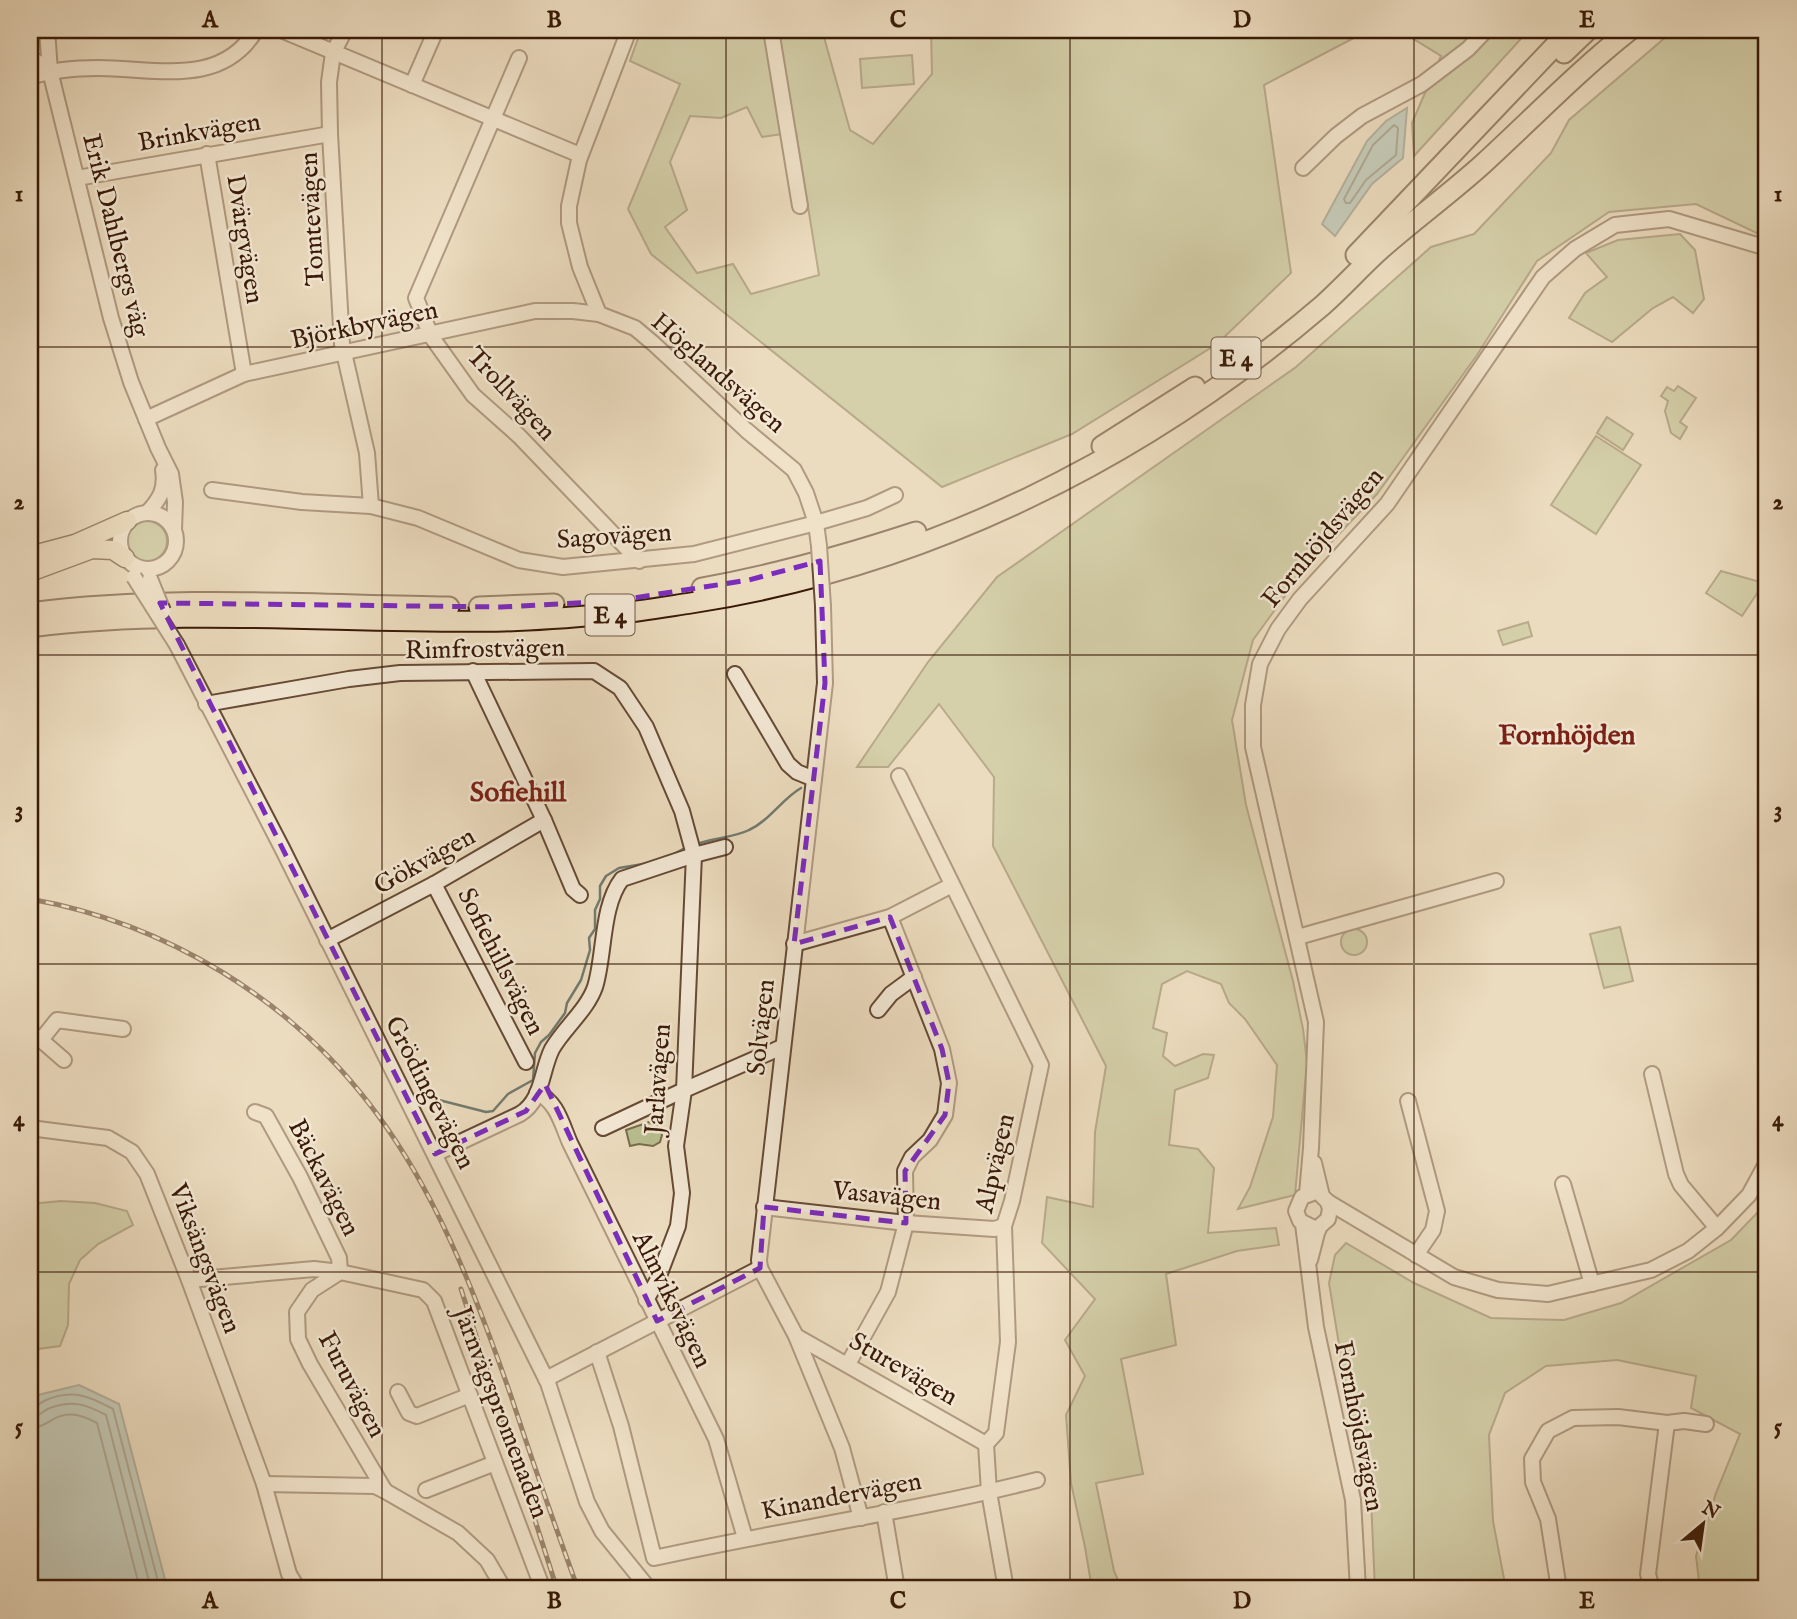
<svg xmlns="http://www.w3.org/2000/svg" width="1797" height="1619" font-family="'IM FELL English',serif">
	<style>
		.green { fill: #b9c091; stroke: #796d4c; stroke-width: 2; fill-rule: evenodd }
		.water { fill: #99bbb5; stroke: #737b6f; stroke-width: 2 }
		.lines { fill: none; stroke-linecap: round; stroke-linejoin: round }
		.shore { stroke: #696a5e; stroke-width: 2 }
		.stream { stroke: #737b6f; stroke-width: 2.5 }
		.minor-casing { stroke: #664a35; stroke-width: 18 }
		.major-casing { stroke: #391a07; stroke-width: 21 }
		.highway-casing { stroke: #391a07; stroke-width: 23 }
		.minor { stroke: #f3e8d5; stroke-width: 14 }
		.major { stroke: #ecdcbf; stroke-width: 18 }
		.highway { stroke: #ecdcbf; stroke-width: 19 }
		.rail-casing { stroke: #391a07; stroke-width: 5 }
		.rail { stroke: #f3e8d5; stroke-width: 2.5; stroke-dasharray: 8; stroke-linecap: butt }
		.minor-bridge-casing { stroke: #664a35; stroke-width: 18; stroke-linecap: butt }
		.minor-bridge { stroke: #f3e8d5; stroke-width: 14 }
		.marked { fill: none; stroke: #7b2cbf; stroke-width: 5; stroke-dasharray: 14 9; stroke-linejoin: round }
		.grid { fill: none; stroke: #391a07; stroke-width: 2; stroke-opacity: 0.55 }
		.labels { text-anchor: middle; stroke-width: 5; stroke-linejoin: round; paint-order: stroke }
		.shield { fill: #f3e8d5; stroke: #715845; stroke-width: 2 }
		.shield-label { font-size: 24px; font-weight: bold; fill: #391a07 }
		.street-label { font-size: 26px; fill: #391a07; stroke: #f3e8d5 }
		.neighbourhood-label { font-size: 28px; font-weight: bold; fill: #7a1f14; stroke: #f3e8d5 }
		.neatline { fill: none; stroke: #391a07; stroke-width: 2.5 }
		.grid-label { font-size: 23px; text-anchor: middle; font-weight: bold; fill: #391a07 }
	</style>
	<rect width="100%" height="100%" fill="#ecdcbf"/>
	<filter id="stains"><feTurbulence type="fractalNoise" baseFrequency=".00286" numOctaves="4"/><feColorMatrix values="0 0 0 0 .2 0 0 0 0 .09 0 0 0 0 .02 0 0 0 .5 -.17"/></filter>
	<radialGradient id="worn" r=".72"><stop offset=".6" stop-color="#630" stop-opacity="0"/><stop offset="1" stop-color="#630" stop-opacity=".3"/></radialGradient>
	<g class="green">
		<path d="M641,30H822L850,130L873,144L932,74L931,30H1369L1264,85L1291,273L1217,344L1072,434L942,487L651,254L628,209L680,84L630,61ZM747,107L762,137L796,132L819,275L751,294L733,264L697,273L665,227L687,210L670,162L690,116L721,118Z"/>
		<path d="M1399,30H1529L1414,156L1412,123L1441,56Z"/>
		<path d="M1674,30H1767V238L1696,204L1609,212L1537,261L1477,355L1377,494L1301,574L1253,640L1232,720L1246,805L1293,981L1303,1029L1307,1062L1295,1195L1238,1209L1250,1187L1273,1117L1277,1065L1245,1019L1229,1003L1221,984L1187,971L1162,984L1153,1028L1167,1033L1163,1056L1175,1066L1203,1054L1214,1055L1208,1078L1175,1090L1169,1145L1198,1149L1214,1168L1208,1233L1276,1228L1279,1245L1237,1251L1166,1274L1176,1345L1121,1359L1143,1474L1096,1483L1114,1571L1122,1589H1092L1085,1547L1071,1483L1066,1415L1085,1376L1065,1340L1095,1299L1042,1243L1047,1197L1093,1207L1095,1132L1106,1066L993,846L994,777L939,704L888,767H857L928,662L997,577L1296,367L1431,247L1474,234L1551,153L1569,120Z"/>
		<path d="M912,55L914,84L862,88L860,59Z"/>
		<path d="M1680,234L1695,250L1704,299L1693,313L1673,297L1653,308L1612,342L1569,318L1585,293L1607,277L1586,253L1618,240Z"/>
		<path d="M1678,386L1696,398L1680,422L1687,427L1680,439L1671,433L1665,411L1668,401L1661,396L1667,387L1674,391Z"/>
		<path d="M1607,417L1633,434L1623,450L1597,433Z"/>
		<path d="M1596,436L1641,465L1596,534L1551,505Z"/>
		<circle cx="147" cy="541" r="20"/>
		<path d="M1721,571L1764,583L1742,616L1706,593Z"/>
		<path d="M1528,622L1532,636L1503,645L1498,631Z"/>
		<path d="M1620,927L1633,981L1604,988L1590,934Z"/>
		<circle cx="1354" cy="942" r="13"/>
		<path d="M649,1122L658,1126L662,1135L660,1142L653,1146L639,1144L630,1146L626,1130Z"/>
		<path d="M1767,1193V1589H1700L1696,1556L1716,1493L1740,1434L1691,1408L1696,1376L1617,1360L1546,1366L1505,1393L1489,1435L1493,1521L1506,1589H1375L1371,1500L1347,1394L1329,1283L1335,1255L1346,1243L1414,1283L1491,1318L1564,1320L1621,1303L1731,1240L1759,1211Z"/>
		<path d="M61,1201L95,1203L127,1211L133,1225L98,1244L80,1260L69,1284L68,1325L60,1346L30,1350V1204Z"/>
	</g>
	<g class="water">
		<path d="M1407,108L1403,158L1372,184L1335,236L1322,224L1367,141L1386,121Z"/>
		<path d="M79,1385L119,1404L167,1587L165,1589H30V1405L38,1395Z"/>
	</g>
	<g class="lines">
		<g class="shore">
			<path d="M1394,125L1398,128L1396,155L1366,180L1350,203H1346L1344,199L1373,145Z"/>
			<path d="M30,1409C37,1408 38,1404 44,1401C71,1388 89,1396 113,1409L160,1589"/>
			<path d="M30,1418C39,1417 42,1411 50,1408C74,1400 85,1404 106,1415L151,1589"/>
			<path d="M30,1428C40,1428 44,1424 52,1420C68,1410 82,1415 97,1423L140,1589"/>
		</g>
		<g class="stream">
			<path d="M700,843C715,838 735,837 749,830C769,821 782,799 801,788"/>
			<path d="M672,855L683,849"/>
			<path d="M439,1100L486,1112L493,1111L508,1094L533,1080L535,1053L541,1042L549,1035L565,1013L567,1003L581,980L590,950L589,938L595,929V910L600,899V886L606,876L619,868L649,863"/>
		</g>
		<defs>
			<g id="minor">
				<path d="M47,30L50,71L111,318L131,382L158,448L171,474L175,502L174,530"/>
				<path d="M281,30L580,155"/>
				<path d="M345,30L333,53L329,82L330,134L342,344L367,453L371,506"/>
				<path d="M771,30L800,206"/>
				<path d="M30,57L50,71"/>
				<path d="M519,58L416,298L431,336L473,395L519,436L639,561"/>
				<path d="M30,77C52,70 75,68 99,68C155,68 221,88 256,30"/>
				<path d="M412,85L436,30"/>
				<path d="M207,154L244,374"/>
				<path d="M1303,168L1336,136L1362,116L1422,84L1468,49L1486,30"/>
				<path d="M77,178L330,134"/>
				<path d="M599,314L580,267L569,223V206L579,160L629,30"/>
				<path d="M146,419L244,374L535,311H573L599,314L635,328L654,344L746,430L794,470L806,493L816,523L819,546"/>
				<path d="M212,490L302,502L371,506L418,518L519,560L563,567L694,554L816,523L867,508L895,495"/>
				<circle cx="148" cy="541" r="28"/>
				<path d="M147,513C160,499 166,489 163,470"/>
				<path d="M823,606L825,683L759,1260L760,1268L796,1336L842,1448L861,1518"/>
				<path d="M177,645L282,848L548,1383L587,1502L602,1531L649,1589"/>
				<path d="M473,671L544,820L573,889L580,895"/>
				<path d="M735,674L788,764L797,772L814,779"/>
				<path d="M206,704L349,679L400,673L594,671L620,688L646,727L682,811L694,855L684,1090L676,1146L682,1193L678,1226L657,1281L646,1300"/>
				<path d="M899,776L1041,1065L1012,1201L1004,1226L1008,1342L996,1433L986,1444L989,1492L1006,1589"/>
				<path d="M434,884L526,1062"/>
				<path d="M1298,937L1496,881"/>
				<path d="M327,940L434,884L544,820"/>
				<path d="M794,944L890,917L952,885"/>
				<path d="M878,1010L891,994L914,977"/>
				<path d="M30,1032L41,1040L57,1020L123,1029"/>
				<path d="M41,1040L64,1060"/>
				<path d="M1652,1074L1676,1174L1681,1185L1717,1228"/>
				<path d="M537,1093C557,1101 562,1125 570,1143L716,1439L745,1538"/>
				<path d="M1408,1101L1437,1211L1433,1230L1416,1255"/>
				<path d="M255,1112L266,1116L300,1177L339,1258L340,1272"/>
				<path d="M30,1128L108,1138L132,1152L147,1174L189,1280L264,1484L289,1574L298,1589"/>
				<path d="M603,1128L684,1090L782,1047"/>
				<path d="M435,1154L520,1114C543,1100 541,1071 552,1049C564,1028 587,1010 595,987C605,955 601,906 622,879L694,855L725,847"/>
				<path d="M1563,1184L1592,1284"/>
				<path d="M1307,1194L1311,1148L1316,1022L1253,747V705L1260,664L1278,629L1300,599L1387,504L1543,277L1575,249L1615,225L1669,219L1767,248"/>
				<path d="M1328,1202L1454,1277L1498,1290L1548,1294L1651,1270L1688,1251L1717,1228L1749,1195L1767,1162"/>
				<path d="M764,1207L906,1223L994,1229L1004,1226"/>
				<path d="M1303,1224L1316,1327L1353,1500L1358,1589"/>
				<path d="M1312,1227L1300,1221L1296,1211L1302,1197L1313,1193"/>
				<path d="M1310,1260L1317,1233L1320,1226L1328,1219L1330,1209L1328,1202L1322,1196L1314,1163"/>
				<path d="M340,1272L312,1290L297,1312L298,1339L310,1364L385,1491"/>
				<path d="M189,1280L314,1269L340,1272L423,1290L434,1301L541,1584L529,1589"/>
				<path d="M796,1336L986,1444"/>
				<path d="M597,1352L621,1426L654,1558C781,1530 910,1512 1037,1480"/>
				<path d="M848,1364L888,1292L906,1223L905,1171L912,1157L930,1140L945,1115L949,1083L942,1049L890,917"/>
				<path d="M546,1379L760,1268"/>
				<path d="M398,1392L409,1413L417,1416L470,1395"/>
				<path d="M1667,1423L1684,1421L1706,1424"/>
				<path d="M264,1484L375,1486L385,1491L458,1533L487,1560L504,1589"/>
				<path d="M426,1490L495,1463"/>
				<path d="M884,1512L897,1589"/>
				<path d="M1559,1589L1548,1519L1533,1482L1532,1459L1548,1431L1573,1418L1618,1417L1667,1423L1648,1574L1652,1589"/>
			</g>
			<g id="major">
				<path d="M30,556L75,544L127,521"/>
				<path d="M30,572L92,549L113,550L125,558"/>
			</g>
			<g id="highway">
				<path d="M1564,53L1588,30"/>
				<path d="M1356,255L1570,30"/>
				<path d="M1102,446L1195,387"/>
				<path d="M702,588C775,575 846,555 916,532"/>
				<path d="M479,607L554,604"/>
				<path d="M30,613C168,595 310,605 449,607"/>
				<path d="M30,627C187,607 346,624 504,621C540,620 576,617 611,614C638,612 665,607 691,603C926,567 1143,459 1323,305C1343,287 1361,267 1381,249C1415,219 1451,193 1484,163C1533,118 1578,71 1630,30"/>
			</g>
		</defs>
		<use href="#minor" class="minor-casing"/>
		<use href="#major" class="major-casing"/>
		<use href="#highway" class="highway-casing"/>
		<use href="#minor" class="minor"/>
		<use href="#major" class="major"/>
		<use href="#highway" class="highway"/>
		<defs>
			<g id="rail">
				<path d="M30,899C98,911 163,936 222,972C388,1074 451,1223 512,1399C533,1463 555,1526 578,1589"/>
				<path d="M461,1289L557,1589"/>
			</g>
		</defs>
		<use href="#rail" class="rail-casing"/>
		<use href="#rail" class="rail"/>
		<defs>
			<g id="minor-bridge">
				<path d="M819,546L823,606"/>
				<path d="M134,577L177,645"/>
				<path d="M150,579L163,611"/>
			</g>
		</defs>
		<use href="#minor-bridge" class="minor-bridge-casing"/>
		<use href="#minor-bridge" class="minor-bridge"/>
	</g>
	<path d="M0 0H1797V1619H0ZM820,561L825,683L794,944L890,917L942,1049L949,1083L945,1115L905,1171L906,1223L764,1207L760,1268L657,1321L545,1084L526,1111L435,1154L160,603L501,607L614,601L749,580Z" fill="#ecdcbf" fill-opacity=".55" fill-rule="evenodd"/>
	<path class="marked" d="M820,561L825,683L794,944L890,917L942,1049L949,1083L945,1115L905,1171L906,1223L764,1207L760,1268L657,1321L545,1084L526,1111L435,1154L160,603L501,607L614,601L749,580Z"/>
	<path class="grid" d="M382,30V1589M726,30V1589M1070,30V1589M1414,30V1589M30,347H1767M30,655H1767M30,964H1767M30,1272H1767"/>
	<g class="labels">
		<g class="shield">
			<rect x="1211.5" y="337.5" width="49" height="41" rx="5"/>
			<rect x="585.5" y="594.5" width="49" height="41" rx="5"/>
		</g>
		<g class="shield-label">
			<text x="1236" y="366">E 4</text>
			<text x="610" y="623">E 4</text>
		</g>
		<g class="street-label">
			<text transform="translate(199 131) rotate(-10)" y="9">Brinkvägen</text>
			<text transform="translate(311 219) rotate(-93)" y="9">Tomtevägen</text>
			<text transform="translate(117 235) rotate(76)" y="9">Erik Dahlbergs väg</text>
			<text transform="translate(246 239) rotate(81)" y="9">Dvärgvägen</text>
			<text transform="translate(364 324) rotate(-12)" y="9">Björkbyvägen</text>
			<text transform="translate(719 372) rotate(41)" y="9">Höglandsvägen</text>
			<text transform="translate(512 393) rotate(47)" y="9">Trollvägen</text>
			<text transform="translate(614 535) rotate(-4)" y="9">Sagovägen</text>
			<text transform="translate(1322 537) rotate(-50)" y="9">Fornhöjdsvägen</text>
			<text transform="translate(485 648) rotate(-1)" y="9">Rimfrostvägen</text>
			<text transform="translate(424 860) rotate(-29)" y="9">Gökvägen</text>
			<text transform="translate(502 961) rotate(63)" y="9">Sofiehillsvägen</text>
			<text transform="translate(760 1027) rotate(-84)" y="9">Solvägen</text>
			<text transform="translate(657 1079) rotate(-86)" y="9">Jarlavägen</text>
			<text transform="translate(431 1092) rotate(63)" y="9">Grödingevägen</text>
			<text transform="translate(994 1163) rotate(-77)" y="9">Alpvägen</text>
			<text transform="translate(325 1177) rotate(63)" y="9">Bäckavägen</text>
			<text transform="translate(887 1195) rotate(6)" y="9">Vasavägen</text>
			<text transform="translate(206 1258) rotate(69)" y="9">Viksängsvägen</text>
			<text transform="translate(673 1299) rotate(64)" y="9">Almviksvägen</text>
			<text transform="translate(904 1368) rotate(30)" y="9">Sturevägen</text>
			<text transform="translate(353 1384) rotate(62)" y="9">Furuvägen</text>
			<text transform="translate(502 1412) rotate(69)" y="9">Järnvägspromenaden</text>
			<text transform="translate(1360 1426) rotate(79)" y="9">Fornhöjdsvägen</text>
			<text transform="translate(841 1495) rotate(-11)" y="9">Kinandervägen</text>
		</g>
		<g class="neighbourhood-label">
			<text x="1567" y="744">Fornhöjden</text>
			<text x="518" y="801">Sofiehill</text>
		</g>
	</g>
	<rect width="1797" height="1619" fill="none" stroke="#ecdcbf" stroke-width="77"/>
	<g transform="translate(1703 1524) rotate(29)" stroke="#f3e8d5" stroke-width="5" paint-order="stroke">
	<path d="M0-5L12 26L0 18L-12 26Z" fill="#391a07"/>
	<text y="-10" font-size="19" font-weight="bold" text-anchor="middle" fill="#391a07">N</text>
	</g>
	<rect x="38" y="38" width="1720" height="1542" class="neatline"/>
	<g class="grid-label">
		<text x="210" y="27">A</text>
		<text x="554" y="27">B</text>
		<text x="898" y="27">C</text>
		<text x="1242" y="27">D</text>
		<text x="1587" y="27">E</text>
		<text x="19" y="201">1</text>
		<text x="1778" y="201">1</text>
		<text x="19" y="509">2</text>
		<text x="1778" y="509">2</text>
		<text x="19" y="817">3</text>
		<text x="1778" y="817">3</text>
		<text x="19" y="1126">4</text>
		<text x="1778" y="1126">4</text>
		<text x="19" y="1434">5</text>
		<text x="1778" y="1434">5</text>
		<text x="210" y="1608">A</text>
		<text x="554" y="1608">B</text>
		<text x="898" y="1608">C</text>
		<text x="1242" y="1608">D</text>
		<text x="1587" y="1608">E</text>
	</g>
	<rect width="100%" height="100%" filter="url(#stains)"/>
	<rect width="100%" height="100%" fill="url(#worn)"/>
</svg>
